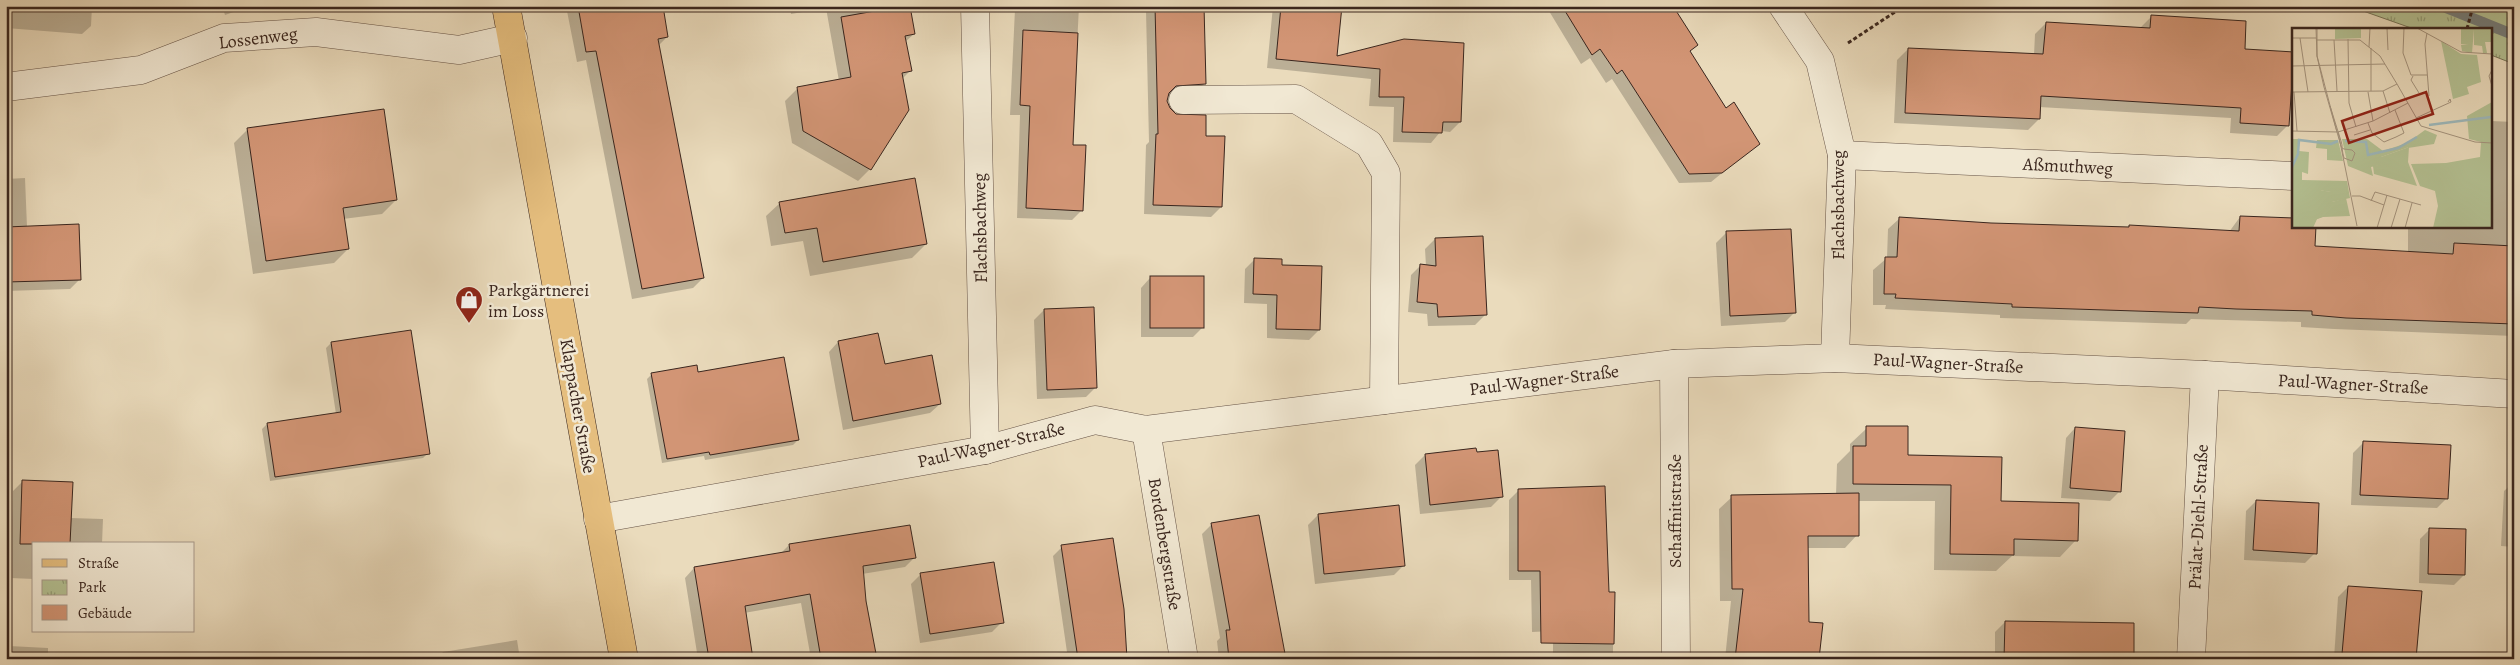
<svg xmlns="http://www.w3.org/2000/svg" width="2520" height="665" font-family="Alegreya,serif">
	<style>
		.park { fill: url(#park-tufts); stroke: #777458 }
		.shadow { fill: #0003 }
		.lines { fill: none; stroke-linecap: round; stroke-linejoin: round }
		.stream { stroke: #757e7c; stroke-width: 11 }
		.building { fill: #d29575; stroke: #3a261e }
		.minor-casing { stroke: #665346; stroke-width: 29 }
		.major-casing { stroke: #3a261e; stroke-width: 29 }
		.path { stroke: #3a261e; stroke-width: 3; stroke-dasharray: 4 2.5; stroke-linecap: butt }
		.minor { stroke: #f1e8d3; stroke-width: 28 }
		.major { stroke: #e5be7e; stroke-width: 28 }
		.labels { text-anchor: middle; stroke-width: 5; stroke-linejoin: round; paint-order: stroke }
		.street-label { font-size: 18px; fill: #3a261e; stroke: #f1e8d3 }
		.poi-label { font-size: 18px; fill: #3a261e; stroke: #f1e8d3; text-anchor: start }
		.inset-river { fill: none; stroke: #9db8bb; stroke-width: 2.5 }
		.inset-road { fill: none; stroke: #a4937d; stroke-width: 1 }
		.view { fill: #8f2418; fill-opacity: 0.15; stroke: #8f2418; stroke-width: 2.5 }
		.inset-edge { fill: none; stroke: #3a261e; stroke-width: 2.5 }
	</style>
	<defs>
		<pattern id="park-tufts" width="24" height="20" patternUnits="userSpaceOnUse" patternTransform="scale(1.25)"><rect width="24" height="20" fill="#b4c193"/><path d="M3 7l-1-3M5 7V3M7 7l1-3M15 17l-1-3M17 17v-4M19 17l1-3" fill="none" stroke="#939d77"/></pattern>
	</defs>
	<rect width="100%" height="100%" fill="#eadbbc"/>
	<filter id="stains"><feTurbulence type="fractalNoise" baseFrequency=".004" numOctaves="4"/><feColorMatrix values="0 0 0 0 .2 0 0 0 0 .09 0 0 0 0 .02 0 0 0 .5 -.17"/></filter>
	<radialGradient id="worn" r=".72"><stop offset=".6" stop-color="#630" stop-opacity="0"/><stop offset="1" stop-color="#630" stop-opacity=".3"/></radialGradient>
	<path class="park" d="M2349,6H2514V64L2491,55V29H2414Z"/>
	<g class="shadow">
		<path d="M6,6H92L91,26L82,34L6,28Z"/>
		<path d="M222,6H251L225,15Z"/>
		<path d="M566,6H661L667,37L658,46L703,278L693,288L632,299L586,60L577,62Z"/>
		<path d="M790,6H890V10L914,34L905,42L910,71L902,79L870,169L858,181L792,143L785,101L797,89L839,81L826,8L791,14Z"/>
		<path d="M1004,6H1079L1072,146L1082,210L1072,220L1017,218L1020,115H1010L1015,9L1004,8Z"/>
		<path d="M1151,6H1203L1204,84L1194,94L1167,96L1166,101L1169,109L1205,137L1221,207L1211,217L1144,214L1146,145L1149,142L1146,11Z"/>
		<path d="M1273,6H1341L1336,58L1404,40L1460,122L1450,132L1441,131L1431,143L1393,142L1394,107L1369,106L1371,79L1267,68Z"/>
		<path d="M1546,6H1658L1697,45L1689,52L1726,109L1758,144L1711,182L1679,183L1612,79L1606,83L1590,58L1581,64Z"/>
		<path d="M2151,17L2243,50L2288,125L2277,136L2230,133L2231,118L2039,107V119L2028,130L1894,123L1897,60L1908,49L2034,55L2035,34L2046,23L2140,28Z"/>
		<path d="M2491,121L2514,122V336L2334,329L2301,327V322L2191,319L2186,324L2000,318V315L1885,309L1886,305H1873V270L1887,258L1888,229L1900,218L1991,224L2127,228L2129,226L2229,232L2240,217L2294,226L2314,248L2408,253V226H2491Z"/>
		<path d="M248,129L396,200L382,214L343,219L348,249L334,263L253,274L234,143Z"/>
		<path d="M25,178L27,227L80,279L70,289L6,291V179Z"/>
		<path d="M780,203L926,244L912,258L810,276L803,241L771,246L766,216Z"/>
		<path d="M1726,233L1795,312L1785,322L1721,326L1716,243Z"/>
		<path d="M1435,239L1485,315L1475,325L1428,326L1427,314L1408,312L1411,275L1421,265L1426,266L1425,249Z"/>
		<path d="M1255,259L1281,267L1319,330L1309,340L1267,338V304L1244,303L1245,269Z"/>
		<path d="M1150,278L1203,327L1193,337H1141V288Z"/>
		<path d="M1044,310L1096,387L1086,397L1037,399L1034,320Z"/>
		<path d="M838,342L884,366L940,404L930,413L843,430L829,352Z"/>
		<path d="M331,343L428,453L423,458L270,481L262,429L267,424L336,414L326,348Z"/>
		<path d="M6,363H11L6,424Z"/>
		<path d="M697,373L798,440L793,445L705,460L704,456L662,463L647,379L652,374Z"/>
		<path d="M1867,428L1907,457L2076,540L2060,557L2012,556L1996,571L1934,570L1935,501H1857V535L1845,548H1807L1808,623L1818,659H1725L1731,601H1720L1719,509L1732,497L1836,495L1837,464L1850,451V444Z"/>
		<path d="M2075,428L2119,492L2110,501L2061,498L2066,438Z"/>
		<path d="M2363,443L2447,498L2437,508L2351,505L2353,453Z"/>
		<path d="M1425,455L1501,497L1491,507L1420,514L1415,465Z"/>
		<path d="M23,481L70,518L103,519L102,544H34V579L10,578L13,491Z"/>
		<path d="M2514,482V547L2501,546L2504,491Z"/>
		<path d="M1519,490L1607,593H1613V659H1553V631L1532,632L1531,580H1509V500Z"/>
		<path d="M2256,501L2315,553L2305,563L2244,560L2246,511Z"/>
		<path d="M1318,515L1404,565L1394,575L1315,584L1308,525Z"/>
		<path d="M1212,524L1284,659H1219L1217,641L1220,638L1202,534Z"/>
		<path d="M2430,529L2464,575L2454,585L2419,583L2420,539Z"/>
		<path d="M789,545L914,558L905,567L862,574L876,659H811L801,603L744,613L752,659H698L685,578L694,568L780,554Z"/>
		<path d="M1062,547L1126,659H1031L1034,655L1067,652L1053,556Z"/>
		<path d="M921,574L1002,622L992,632L920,643L911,584Z"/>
		<path d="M2348,587L2415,659H2334L2338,597Z"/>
		<path d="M6,618H10L9,646L48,648V659H6Z"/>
		<path d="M2005,622L2133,659H1995V632Z"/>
		<path d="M517,640L520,659H436L443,652Z"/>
		<path d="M1419,656V659H1362V658Z"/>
	</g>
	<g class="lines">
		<path class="stream" d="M2442,6L2514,35"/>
	</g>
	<g class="building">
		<path d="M578,6H663L668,37L658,39L704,278L642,289L596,51L586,52Z"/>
		<path d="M903,6H910L915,34L905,36L912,71L902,73L909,110L871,170L803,131L797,87L851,77L841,17Z"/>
		<path d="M1155,6H1204L1206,84L1176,86L1169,93L1167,101L1170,108L1176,114L1206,115V136H1225L1222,207L1153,205L1156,134H1158Z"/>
		<path d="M1281,6H1342L1337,56L1404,39L1464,43L1461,122H1443L1442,133L1402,132L1404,97H1379L1380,69L1276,59Z"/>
		<path d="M1562,6H1673L1698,45L1690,51L1726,108L1734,102L1760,144L1722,173L1689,174L1622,70L1617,74L1600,49L1592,55Z"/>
		<path d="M2151,15L2246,21L2245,49L2294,52L2289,126L2240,123L2241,108L2041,96L2040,119L1905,113L1908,48L2043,54L2046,22L2150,28Z"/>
		<path d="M1023,30L1078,33L1073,145H1086L1083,211L1026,208L1030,106L1020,105Z"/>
		<path d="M384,109L397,200L343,208L349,249L266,261L247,128Z"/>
		<path d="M915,178L927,244L823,262L817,228L785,233L779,202Z"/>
		<path d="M2240,216L2294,218V226H2316L2315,246L2453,254L2454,243L2514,246V324L2346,318L2312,315V311L2236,309L2199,307L2198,313L2012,307V304L1895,298L1896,294H1884L1885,257H1897L1899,217L1991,223L2129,227V225L2239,231Z"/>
		<path d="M79,224L81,280L6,282V227Z"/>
		<path d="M1791,229L1796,313L1730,316L1726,231Z"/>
		<path d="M1483,236L1487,315L1438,317L1437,304L1417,302L1420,264L1436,266L1435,238Z"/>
		<path d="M1254,258L1282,259V265L1322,266L1320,330L1276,329L1277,295L1253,294Z"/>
		<rect x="1150" y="276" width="54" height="52"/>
		<path d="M1094,307L1097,388L1047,390L1044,309Z"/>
		<path d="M411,330L430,454L275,477L267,423L341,412L331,342Z"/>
		<path d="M878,333L885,364L932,355L941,404L853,421L838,341Z"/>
		<path d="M784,357L799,440L710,455L709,452L667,459L651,373L697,365L698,372Z"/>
		<path d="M1866,426H1908V455L2002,457L2001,501L2079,503L2078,541L2014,539V555L1950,554L1951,485L1853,484V446H1866Z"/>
		<path d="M2075,427L2125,431L2121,492L2070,488Z"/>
		<path d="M2363,441L2451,445L2448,499L2360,495Z"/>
		<path d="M1476,448L1477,452L1498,450L1503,497L1430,505L1425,454Z"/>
		<path d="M22,480L73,482L70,544H20Z"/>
		<path d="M1605,486L1609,592H1615L1614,644L1541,643L1540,571H1518V489Z"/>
		<path d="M1859,493V536H1808L1809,622L1823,623L1819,659H1735L1743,589H1732L1731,495Z"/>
		<path d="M2256,500L2319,503L2317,554L2253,550Z"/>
		<path d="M1399,505L1405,566L1324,574L1318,514Z"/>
		<path d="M1259,515L1286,659H1229L1226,630H1230L1211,523Z"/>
		<path d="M910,525L916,558L863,566L866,601L877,659H821L810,594L745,606L753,659H709L694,567L790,551L789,544Z"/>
		<path d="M2429,528L2466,529L2465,575L2428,574Z"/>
		<path d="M1113,538L1124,609L1127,659H1078L1061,545Z"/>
		<path d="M994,562L1004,623L930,634L920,573Z"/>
		<path d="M2348,586L2422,591L2416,659L2342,654Z"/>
		<path d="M2005,621L2134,623V659H2004Z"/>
	</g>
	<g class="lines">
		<defs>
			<g id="minor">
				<path d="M975,6L985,450"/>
				<path d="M1783,6L1820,61L1842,155L1835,358"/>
				<path d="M6,87L141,70L224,38L316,32L459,50L513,38"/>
				<path d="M1183,100L1296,99L1369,144L1386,173L1384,400"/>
				<path d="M1842,155L2294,176"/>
				<path d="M1674,364L1676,659"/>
				<path d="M1146,430L1184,659"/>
				<path d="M598,519L985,450L1095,420L1146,430L1674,364L1835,358L2205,375L2514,394"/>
				<path d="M2191,659L2205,375"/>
			</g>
			<path id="major" d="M506,6L624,659"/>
		</defs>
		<use href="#minor" class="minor-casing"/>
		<use href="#major" class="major-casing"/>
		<g class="path">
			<path d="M2467,29L2473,6"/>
			<path d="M1848,43L1904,6"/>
		</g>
		<use href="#minor" class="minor"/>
		<use href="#major" class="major"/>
	</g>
	<defs>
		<symbol id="shop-pin" viewBox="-11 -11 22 30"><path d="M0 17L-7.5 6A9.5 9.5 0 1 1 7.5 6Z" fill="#8f2418" stroke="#f1e8d3"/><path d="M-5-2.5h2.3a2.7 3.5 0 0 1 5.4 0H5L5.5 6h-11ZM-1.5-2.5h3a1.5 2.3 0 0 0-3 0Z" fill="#fff"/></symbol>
	</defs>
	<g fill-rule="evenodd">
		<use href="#shop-pin" x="453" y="284" width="32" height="43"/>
	</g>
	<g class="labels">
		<g class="street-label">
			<text transform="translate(258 38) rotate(-7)" y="6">Lossenweg</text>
			<text transform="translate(2068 166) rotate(3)" y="6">Aßmuthweg</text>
			<text transform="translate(1838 205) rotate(-90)" y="6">Flachsbachweg</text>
			<text transform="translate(980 228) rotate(-91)" y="6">Flachsbachweg</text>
			<text transform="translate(1948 363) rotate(3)" y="6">Paul-Wagner-Straße</text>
			<text transform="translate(1544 380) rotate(-7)" y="6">Paul-Wagner-Straße</text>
			<text transform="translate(2353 384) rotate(3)" y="6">Paul-Wagner-Straße</text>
			<text transform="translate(578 406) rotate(80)" y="6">Klappacher Straße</text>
			<text transform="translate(991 445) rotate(-13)" y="6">Paul-Wagner-Straße</text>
			<text transform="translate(1675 511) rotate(-90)" y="6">Schaffnitstraße</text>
			<text transform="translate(2198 517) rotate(-87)" y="6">Prälat-Diehl-Straße</text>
			<text transform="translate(1165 544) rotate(81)" y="6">Bordenbergstraße</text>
		</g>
		<g class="poi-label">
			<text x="488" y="296">Parkgärtnerei<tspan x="488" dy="21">im Loss</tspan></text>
		</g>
	</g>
	<g transform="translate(2292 28)">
		<rect width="200" height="200" fill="#eadbbc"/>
		<path d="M25,112H46L51,133L35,132V121L24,120ZM102,134H116L125,158L82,146L81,138Z" fill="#b4c193"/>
		<path d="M200,0V14H193L195,25H191L190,18L182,17V1ZM200,74V200H141L146,178L143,163L128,158L119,136L154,135L188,129L189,114L177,111L175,88ZM133,102L145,107L142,116L116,120L115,115ZM0,158L40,164V174L54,170L58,188L31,189L0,200Z" fill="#b4c193"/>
		<path d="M43,0H69V10L43,11ZM50,111H75L91,123L115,115L117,119L89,129V137L79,139L81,148L56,138ZM0,158H29L30,189L25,191L21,200H0Z" fill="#b4c193"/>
		<path d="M169,0H188L182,1L180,25L170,23L169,17L176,16H169ZM149,13L169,26L185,27L189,54L175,59L177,66L161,71ZM0,111H6L7,123L17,124L16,146L10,144V152L55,153L58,170L40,174L39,164L0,158ZM117,119L116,134L89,137V129Z" fill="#b4c193"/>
		<path class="inset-river" d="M137,97L199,89M53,113L74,114L76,127L106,120L125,109M0,139L6,126L7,112L39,116L46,113"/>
		<path class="inset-road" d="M24,0L25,28L45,104M25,0V28L32,59L49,118L50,120L52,121L60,122L63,125L60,133L52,130L51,126L50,120V117L49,113L38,78M95,0L96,22M112,0L111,25L119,47H135M125,0L169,24L200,26M135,5L133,16L137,68M0,10H24M8,10L16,64M56,11L57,75L64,99M24,12H68L88,28L105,56M42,12L45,63M77,19L78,0M79,20V63M0,38L93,36M200,42L197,48L200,58M121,48L119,52L127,65M91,63L98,85M0,64L91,63L105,56L129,98L183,114L200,115M2,64L5,103M76,64L81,93M124,90L159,74L158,71L156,74M76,95L80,105L92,114L104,109L112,105L103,82M0,103L46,104L81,93L116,75M46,104L65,198M62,107L78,102M60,168H68L92,177M79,173L83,164L129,177M85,200L95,167M99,200L108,171M113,200L120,175"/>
		<path class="view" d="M134,64L141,86L57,115L50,93Z"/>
		<rect width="200" height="200" class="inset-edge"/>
	</g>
	<rect width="2520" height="665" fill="none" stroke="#eadbbc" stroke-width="25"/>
	<rect x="8" y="8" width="2505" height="650" fill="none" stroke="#3a261e" stroke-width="2.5"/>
	<rect x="12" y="12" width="2495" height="640" fill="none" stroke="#3a261e"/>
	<rect x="32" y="542" width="162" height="90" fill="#f1e8d3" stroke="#a89a8b"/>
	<rect x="42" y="559" width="25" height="8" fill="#e5be7e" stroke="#a89a8b"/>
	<text x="78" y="568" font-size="15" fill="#3a261e">Straße</text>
	<rect x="42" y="580" width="25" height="15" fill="url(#park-tufts)" stroke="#a89a8b"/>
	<text x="78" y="592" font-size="15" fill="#3a261e">Park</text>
	<rect x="42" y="605" width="25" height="15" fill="#d29575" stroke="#a89a8b"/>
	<text x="78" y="618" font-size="15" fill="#3a261e">Gebäude</text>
	<rect width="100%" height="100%" filter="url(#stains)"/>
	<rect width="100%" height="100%" fill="url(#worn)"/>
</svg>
